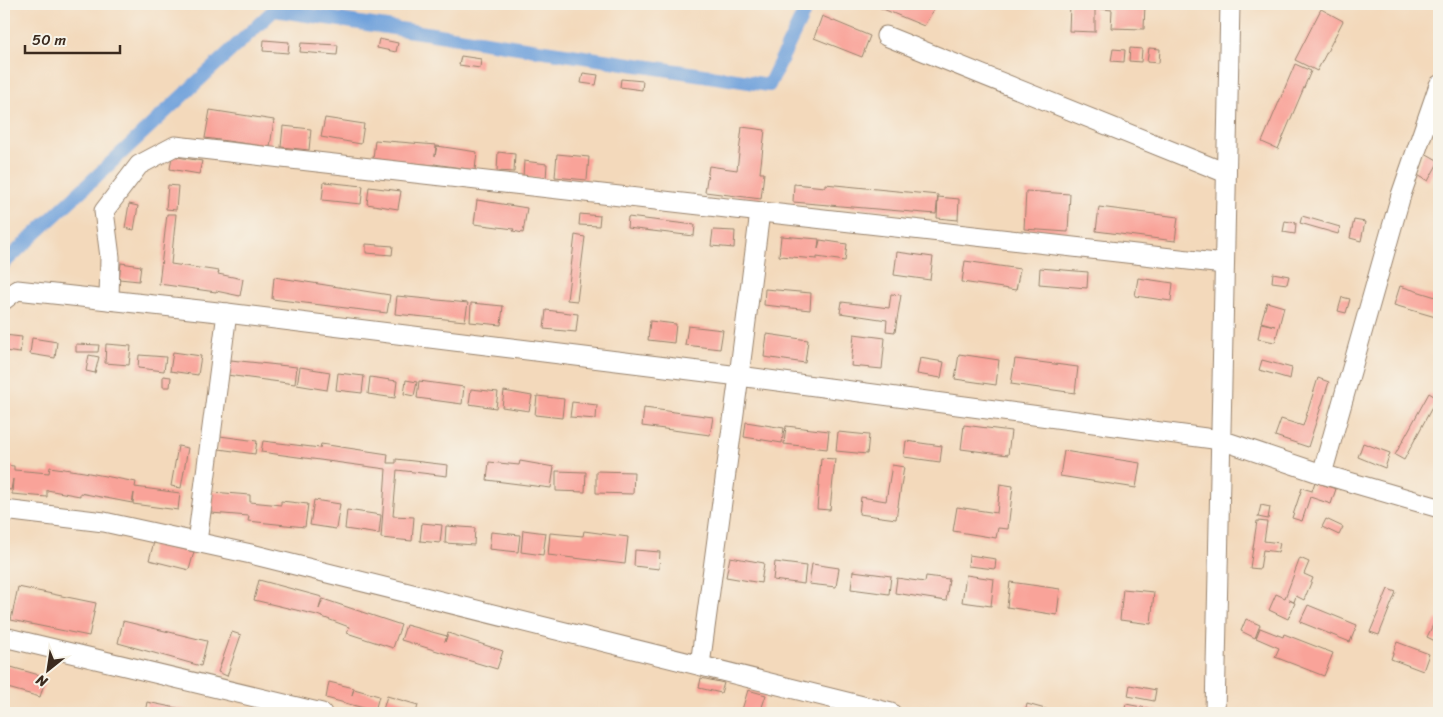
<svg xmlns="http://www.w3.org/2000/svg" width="1443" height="717" font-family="Sriracha,sans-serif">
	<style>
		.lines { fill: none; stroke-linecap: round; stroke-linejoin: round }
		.canal { stroke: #70a1db; stroke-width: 14 }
		.building { fill: #f9a399 }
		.minor-casing { stroke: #97826c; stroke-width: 21 }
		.minor { stroke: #fff; stroke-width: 19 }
	</style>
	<rect width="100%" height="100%" fill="#f7f3e8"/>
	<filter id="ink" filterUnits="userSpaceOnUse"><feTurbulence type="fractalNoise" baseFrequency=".02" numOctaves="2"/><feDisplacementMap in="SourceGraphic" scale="10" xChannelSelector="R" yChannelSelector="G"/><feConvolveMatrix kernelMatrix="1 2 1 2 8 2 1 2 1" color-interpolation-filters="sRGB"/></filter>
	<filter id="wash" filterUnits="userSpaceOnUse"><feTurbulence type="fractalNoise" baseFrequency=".0096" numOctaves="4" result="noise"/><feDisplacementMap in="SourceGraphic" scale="20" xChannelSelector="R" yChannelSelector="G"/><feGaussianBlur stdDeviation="1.12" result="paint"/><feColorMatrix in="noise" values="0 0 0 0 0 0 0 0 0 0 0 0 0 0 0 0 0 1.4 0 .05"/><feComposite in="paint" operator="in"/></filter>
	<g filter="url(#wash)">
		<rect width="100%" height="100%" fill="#f3d9bb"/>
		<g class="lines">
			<path class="canal" d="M4,263L274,10L769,85L808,4"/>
		</g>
		<g id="blocks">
			<g class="building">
				<path d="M871,4H914L924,8L926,4H937L924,26Z"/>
				<path d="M1070,4H1145L1144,29L1111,28L1112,10L1095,8V32L1069,31Z"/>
				<path d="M1321,9L1343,21L1317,71L1295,60Z"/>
				<path d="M822,16L870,36L862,57L814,38Z"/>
				<path d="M379,39L398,43L396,52L377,48Z"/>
				<path d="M264,40L289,42L288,53L263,51Z"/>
				<path d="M301,43L338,45L337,55L300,52Z"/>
				<path d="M1130,48L1142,49L1141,62L1129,61Z"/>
				<path d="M1149,48L1160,49L1159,63L1147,62Z"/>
				<path d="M1113,49L1125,50L1124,62L1111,61Z"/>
				<path d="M461,56L481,59L480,68L459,65Z"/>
				<path d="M1295,64L1311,71L1278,149L1262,142Z"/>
				<path d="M583,73L598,75L596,85L581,83Z"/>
				<path d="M621,79L643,81L642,90L620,87Z"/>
				<path d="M210,110L274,120L270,147L205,138Z"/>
				<path d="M325,118L364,124L361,144L321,137Z"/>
				<path d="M283,126L311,129L309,150L281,147Z"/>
				<path d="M742,127L765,130L760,173H764L761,199L705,192L709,166L737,170Z"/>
				<path d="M375,140L436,145L435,156L437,146L477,152L475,170L434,164V165L373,159Z"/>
				<path d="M498,152L515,154L514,172L497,171Z"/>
				<path d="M1425,153L1439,161L1428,181L1414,173Z"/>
				<path d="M557,154L589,157L587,180L555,177Z"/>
				<path d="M172,156L202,161L199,174L170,169Z"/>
				<path d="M524,161L547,164L546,179L523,177Z"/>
				<path d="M324,182L363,186L361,204L322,200Z"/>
				<path d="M794,184L825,187V184L938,195L936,214L793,202Z"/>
				<path d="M168,185L178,186L176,210L166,209Z"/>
				<path d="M369,187L401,191L398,209L367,204Z"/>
				<path d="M1026,191L1070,194L1068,232L1024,229Z"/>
				<path d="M938,197L959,199L958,220L937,218Z"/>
				<path d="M477,200L527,208L523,233L513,231L514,229L474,224Z"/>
				<path d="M129,204L138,206L134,230L125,228Z"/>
				<path d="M1099,207L1178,217L1175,241L1096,231Z"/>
				<path d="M167,214H176L171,264L219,271L218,274L243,279L240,296L216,291V292L159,284Z"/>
				<path d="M580,214L600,216L599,226L579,225Z"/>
				<path d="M1302,216L1340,227L1338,234L1300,223Z"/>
				<path d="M628,217L695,225L694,236L627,228Z"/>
				<path d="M1354,220L1365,222L1361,241L1350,238Z"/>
				<path d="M1285,221L1296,223L1295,234L1283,232Z"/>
				<path d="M713,230L735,231L734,248L711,246Z"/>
				<path d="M575,235L585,237L577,301L567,300Z"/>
				<path d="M781,236L819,239L818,249L820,240L847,244L845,261L817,257V259L779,256Z"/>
				<path d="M366,244L393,246L392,255L366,253Z"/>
				<path d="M897,252L933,257L930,280L894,275Z"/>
				<path d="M965,261L1020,269L1016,290L962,282Z"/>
				<path d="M121,263L141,266L139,281L119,279Z"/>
				<path d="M1040,268L1088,272L1087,288L1039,284Z"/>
				<path d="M1273,273L1289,276L1287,284L1272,282Z"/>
				<path d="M274,277L390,295L387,313L272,299Z"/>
				<path d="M1138,278L1173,283L1171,301L1135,296Z"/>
				<path d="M1400,286L1439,298V318L1394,305Z"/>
				<path d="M765,289L811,293L810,310L764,305Z"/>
				<path d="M891,294L901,295L895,332L886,331L887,320L840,313L842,302L889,308Z"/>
				<path d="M397,296L468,303L465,321L395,314Z"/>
				<path d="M1342,297L1350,299L1346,313L1338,311Z"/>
				<path d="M1267,302L1284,307L1275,342L1258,339L1261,323L1275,326L1261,322Z"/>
				<path d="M471,303L503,306L501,325L470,322Z"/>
				<path d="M546,310L578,314L576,332L544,329Z"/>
				<path d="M650,321L676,324L674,343L648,340Z"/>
				<path d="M688,326L723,330L720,349L685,345Z"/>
				<path d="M767,334L808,340L805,363L764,357Z"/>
				<path d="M854,334L885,338L882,369L851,366Z"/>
				<path d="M4,335L22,337L20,353L4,351Z"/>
				<path d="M32,338L57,342L55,358L30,354Z"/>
				<path d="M76,344L99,345L98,352H76Z"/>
				<path d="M106,344L131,346L129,365L105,363Z"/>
				<path d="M173,352L201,356L198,375L170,371Z"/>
				<path d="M959,354L999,360L996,385L955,379Z"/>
				<path d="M89,355L99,357L95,373L86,371Z"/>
				<path d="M139,355L166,357L164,371L138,368Z"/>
				<path d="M920,358L944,362L941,378L917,374Z"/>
				<path d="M221,359L297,367L295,384L219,374Z"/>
				<path d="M1015,359L1078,367L1075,393L1011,384Z"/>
				<path d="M1262,360L1292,368L1290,379L1259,370Z"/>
				<path d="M300,367L330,372L327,390L297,385Z"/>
				<path d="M338,373L364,376L362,393L336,390Z"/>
				<path d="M163,376L171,377L170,387H163Z"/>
				<path d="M370,377L397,381L395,398L368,394Z"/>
				<path d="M1318,378L1329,382L1308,447L1275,436L1281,419L1303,426Z"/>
				<path d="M406,380L417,382L414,396L404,394Z"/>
				<path d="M419,381L464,387L462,404L417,398Z"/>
				<path d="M471,389L498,392L496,408L469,404Z"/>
				<path d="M504,391L532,396L529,411L502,407Z"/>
				<path d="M1429,393L1437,398L1404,460L1395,455Z"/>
				<path d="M537,396L564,399L562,418L535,415Z"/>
				<path d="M572,402L597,405L596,419L570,417Z"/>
				<path d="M644,408L713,417L710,435L642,426Z"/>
				<path d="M746,422L784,428L782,443L744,437Z"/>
				<path d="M964,425L1011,431L1008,455L961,449Z"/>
				<path d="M786,426L829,431L827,449L784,444Z"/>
				<path d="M838,432L869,435L867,454L836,451Z"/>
				<path d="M220,436L257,441L255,454L219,449Z"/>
				<path d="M263,441L320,448L321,444L388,454L387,463H396V459L448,465L447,476L397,470L393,516L414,517L412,541L381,538L386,469L261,452Z"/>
				<path d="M906,441L942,446L940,462L904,457Z"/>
				<path d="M1363,443L1390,453L1385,468L1358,457Z"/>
				<path d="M178,446L188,448L181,488L171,486Z"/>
				<path d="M1064,451L1140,463L1136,488L1060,476Z"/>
				<path d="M821,458L835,459L830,510L817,509Z"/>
				<path d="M520,461L554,467L551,488L487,480L489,462L519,465Z"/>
				<path d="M4,465L14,466V470L49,473L50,467L84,472L136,482L135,487L180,493L178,510L133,504L134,493L132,503L80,493V496L47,490V497L12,494L13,479L11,490L4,489Z"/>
				<path d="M892,465L904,467L896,519L859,514L861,497L886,501Z"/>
				<path d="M556,471L586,472L585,492L556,491Z"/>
				<path d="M596,471L634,472L633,494L596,493Z"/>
				<path d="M1315,482L1336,489L1331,504L1310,497L1302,521L1292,518L1302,488L1312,491Z"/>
				<path d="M1000,484L1013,486L1008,529L998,528L996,538L953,531L957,507L997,513Z"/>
				<path d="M212,492L250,495V502L281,505V501L308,504L305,527L248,521L249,516L211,513Z"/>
				<path d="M314,500L340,504L336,529L310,525Z"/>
				<path d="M1261,505L1270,507L1268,519L1258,517Z"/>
				<path d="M347,510L381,515L379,534L345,529Z"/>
				<path d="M1326,519L1343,527L1339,535L1322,527Z"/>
				<path d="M1257,521L1267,522L1264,541L1280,543L1278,552L1263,550L1260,569L1250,568Z"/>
				<path d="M422,523L442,525L440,543L420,541Z"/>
				<path d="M446,526L475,528L474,545L445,543Z"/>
				<path d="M523,530L546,533L543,555L521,552Z"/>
				<path d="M584,531L628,537L625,564L548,555L550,533L583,536Z"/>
				<path d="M491,532L520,535L518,552L489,549Z"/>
				<path d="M154,542L194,552L189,570L149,560Z"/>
				<path d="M635,550L660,552L659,569L634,566Z"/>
				<path d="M969,555L996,559L995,569L968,566Z"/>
				<path d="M730,557L764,563L761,583L726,577Z"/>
				<path d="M1300,558L1309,562L1304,574L1313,578L1304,600L1296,596L1294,602L1289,600L1295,603L1288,619L1269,610L1276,594L1285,598Z"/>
				<path d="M775,562L806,566L804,584L773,580Z"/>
				<path d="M812,564L839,568L836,587L809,584Z"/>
				<path d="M853,571L891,576L889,594L851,589Z"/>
				<path d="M966,575L994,579L991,606L962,602Z"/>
				<path d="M926,576L949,579L946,601L895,593L897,578L925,582Z"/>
				<path d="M259,580L322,597L319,609L323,599L401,625L393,648L347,633L349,627L317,615L254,600Z"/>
				<path d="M1010,582L1060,589L1057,615L1007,607Z"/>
				<path d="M18,587L96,603L89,636L11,620Z"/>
				<path d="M1123,589L1154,592L1151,624L1120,620Z"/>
				<path d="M1388,589L1396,592L1379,635L1370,632Z"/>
				<path d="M1308,605L1357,625L1350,642L1300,622Z"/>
				<path d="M1246,619L1260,625L1255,638L1241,631Z"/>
				<path d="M1436,619L1439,621V634L1435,641L1427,637Z"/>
				<path d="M123,621L207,641L201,666L118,643Z"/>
				<path d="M406,625L447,636L445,642L448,633L503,651L497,669L401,640Z"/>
				<path d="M1260,628L1283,637L1284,634L1333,653L1324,676L1275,657L1279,648L1256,638Z"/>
				<path d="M232,632L241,635L227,676L218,672Z"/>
				<path d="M1397,642L1429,654L1423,671L1391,659Z"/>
				<path d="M4,665L46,677L40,697L4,687Z"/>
				<path d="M701,678L724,683L721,693L699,688Z"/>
				<path d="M329,682L354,688L352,695L354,689L379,696L375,711L326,698Z"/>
				<path d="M1130,685L1156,690L1154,701L1128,696Z"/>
				<path d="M748,690L766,695L760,713H741Z"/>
				<path d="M387,696L418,705L416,713H382Z"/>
				<path d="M147,702L196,712V713H145Z"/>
				<path d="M1027,704L1060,713H1025Z"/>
				<path d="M1126,704L1157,710V713H1124Z"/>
			</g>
		</g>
	</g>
	<g filter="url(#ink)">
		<use href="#blocks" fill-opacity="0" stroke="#97826c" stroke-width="1"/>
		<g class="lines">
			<defs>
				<g id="minor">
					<path d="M886,36L1226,173"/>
					<path d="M1439,85L1401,195L1322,474L1439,508"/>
					<path d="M760,212L739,376L1221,440L1322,474"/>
					<path d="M4,300L17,290L227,313L197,542"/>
					<path d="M109,300L110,257L104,211L139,165L175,146L1224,264"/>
					<path d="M227,313L739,376L700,665"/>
					<path d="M4,510L104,522L251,554L891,713"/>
					<path d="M4,637L322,713"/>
					<path d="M1215,713L1230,4"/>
				</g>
			</defs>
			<use href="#minor" class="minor-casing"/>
			<use href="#minor" class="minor"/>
		</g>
	</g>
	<rect width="1443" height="717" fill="none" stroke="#f7f3e8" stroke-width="20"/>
	<g transform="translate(48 670) rotate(210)" stroke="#f7f3e8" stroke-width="4" paint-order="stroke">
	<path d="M0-4L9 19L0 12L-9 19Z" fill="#3b2a1e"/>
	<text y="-8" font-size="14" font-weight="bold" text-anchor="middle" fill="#3b2a1e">N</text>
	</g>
	<path d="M25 45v8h95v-8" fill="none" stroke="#3b2a1e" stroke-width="2.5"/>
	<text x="32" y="45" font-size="15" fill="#3b2a1e" stroke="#f7f3e8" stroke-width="4" paint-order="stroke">50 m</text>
</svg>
